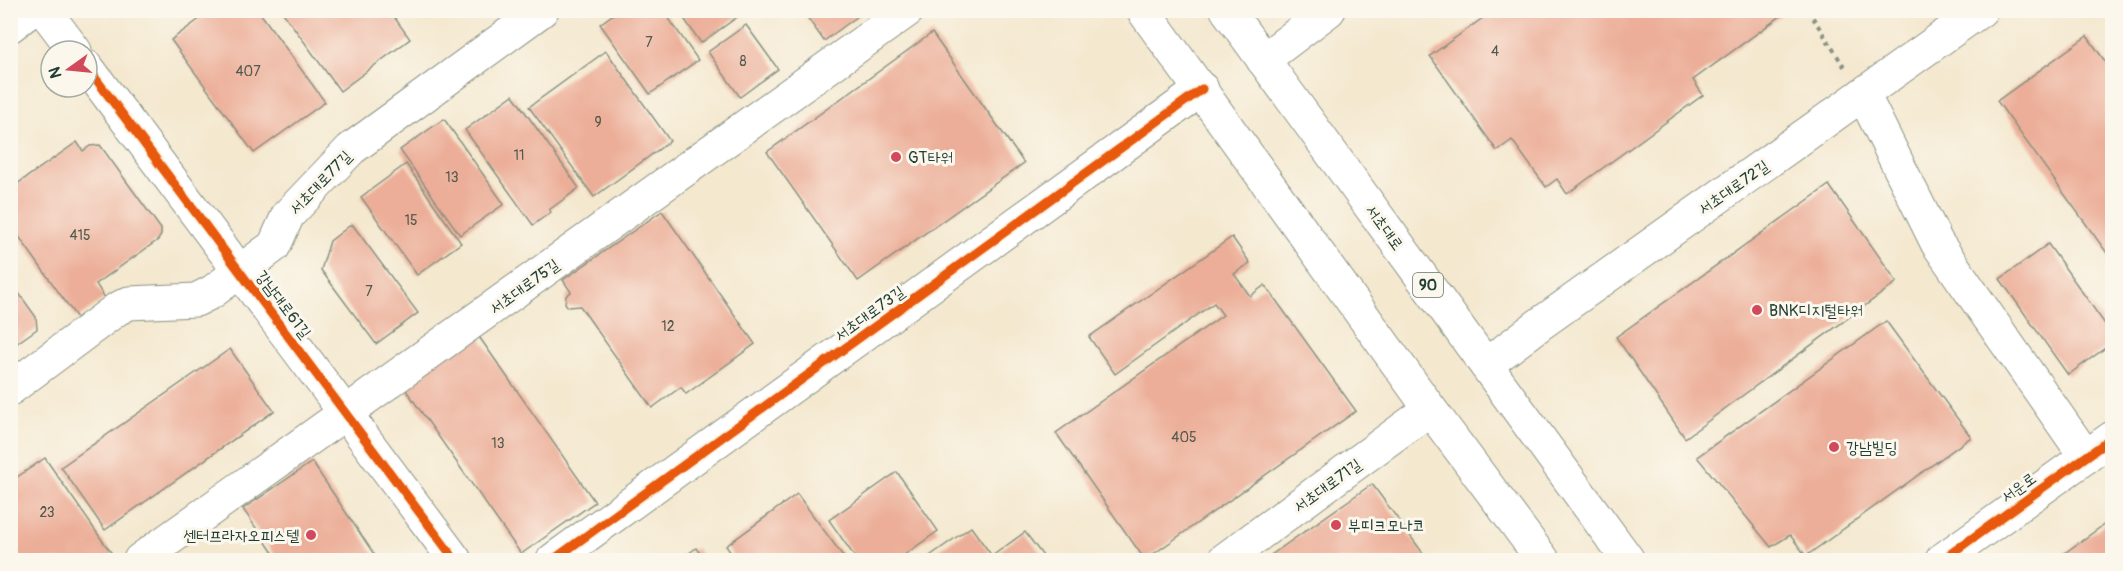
<svg xmlns="http://www.w3.org/2000/svg" width="2123" height="571" font-family="Pangolin,'Poor Story',sans-serif">
	<style>
		.building { fill: #ecae98 }
		.lines { fill: none; stroke-linecap: round; stroke-linejoin: round }
		.minor-casing { stroke: #8a9282; stroke-width: 35 }
		.major-casing { stroke: #8a9282; stroke-width: 35 }
		.path { stroke: #8a9282; stroke-width: 4; stroke-dasharray: 4.5 4.5; stroke-linecap: butt }
		.minor { stroke: #fff; stroke-width: 33 }
		.major { stroke: #fff; stroke-width: 33 }
		.cycleway-casing { stroke: #fbf7ec; stroke-width: 13 }
		.cycleway { stroke: #e8590c; stroke-width: 9 }
		.poi-dot { fill: #d1495b; stroke: #fbf7ec; stroke-width: 2 }
		.labels { text-anchor: middle; stroke-width: 6; stroke-linejoin: round; paint-order: stroke }
		.number-label { font-size: 14px; fill: #52594d }
		.shield { fill: #fbf7ec; stroke: #61756b; stroke-width: 1.5 }
		.shield-label { font-size: 15px; font-weight: bold; fill: #1f3d34 }
		.poi-label { font-size: 16px; fill: #1f3d34; stroke: #fbf7ec; text-anchor: start }
		.street-label { font-size: 16px; fill: #1f3d34; stroke: #fbf7ec }
	</style>
	<rect width="100%" height="100%" fill="#fbf7ec"/>
	<filter id="ink" filterUnits="userSpaceOnUse"><feTurbulence type="fractalNoise" baseFrequency=".0167" numOctaves="2"/><feDisplacementMap in="SourceGraphic" scale="12" xChannelSelector="R" yChannelSelector="G"/><feConvolveMatrix kernelMatrix="1 2 1 2 8 2 1 2 1" color-interpolation-filters="sRGB"/></filter>
	<filter id="wash" filterUnits="userSpaceOnUse"><feTurbulence type="fractalNoise" baseFrequency=".008" numOctaves="4" result="noise"/><feDisplacementMap in="SourceGraphic" scale="24" xChannelSelector="R" yChannelSelector="G"/><feGaussianBlur stdDeviation="1.35" result="paint"/><feColorMatrix in="noise" values="0 0 0 0 0 0 0 0 0 0 0 0 0 0 0 0 0 1.4 0 .05"/><feComposite in="paint" operator="in"/></filter>
	<g filter="url(#wash)">
		<rect width="100%" height="100%" fill="#f4e8cf"/>
		<g id="blocks">
			<g class="building">
				<path d="M212,10H258L325,102L254,153L171,40Z"/>
				<path d="M281,10H389L410,39L340,91Z"/>
				<path d="M619,10H663L698,60L650,94L600,24Z"/>
				<path d="M678,10H737L740,15L701,43Z"/>
				<path d="M802,10H866L824,41Z"/>
				<path d="M1494,10H1789L1693,80L1703,95L1567,194L1557,179L1546,187L1512,140L1497,151L1430,56Z"/>
				<path d="M746,25L778,69L740,97L708,52Z"/>
				<path d="M932,33L1024,163L858,281L767,152Z"/>
				<path d="M2087,36L2112,71V260L1997,101Z"/>
				<path d="M606,51L670,141L594,197L529,107Z"/>
				<path d="M513,95L579,188L549,210L551,212L533,225L465,130Z"/>
				<path d="M444,119L504,204L460,235L400,150Z"/>
				<path d="M77,142L83,151L90,146L100,145L161,229V235L158,240L96,284L105,298L77,318L10,224V189Z"/>
				<path d="M406,164L461,243L417,275L361,197Z"/>
				<path d="M1829,185L1897,282L1685,438L1616,337Z"/>
				<path d="M662,211L755,344L686,394L681,387L652,408L580,306L568,307L565,303L566,296L571,292L563,280Z"/>
				<path d="M352,224L418,313L376,344L321,270L330,241Z"/>
				<path d="M1232,237L1250,263L1234,274L1250,296L1265,285L1356,411L1145,560L1056,433L1223,315L1214,303L1115,374L1089,337Z"/>
				<path d="M2048,244L2112,334V343L2068,375L2000,279Z"/>
				<path d="M10,281L36,317L37,329L10,348Z"/>
				<path d="M1886,321L1971,437L1806,556L1790,535L1771,547L1697,457Z"/>
				<path d="M475,331L595,502L521,554L401,383Z"/>
				<path d="M230,349L274,411L105,530L61,467Z"/>
				<path d="M45,458L104,543L117,560H24L22,557L17,560H10V482Z"/>
				<path d="M312,462L378,560H278L243,509Z"/>
				<path d="M897,472L938,531L897,560H857L829,520Z"/>
				<path d="M1372,484L1428,560H1264L1352,498Z"/>
				<path d="M797,494L846,560H736L726,546Z"/>
				<path d="M2112,519V560H2055Z"/>
				<path d="M971,527L992,556L1025,532L1046,560H924Z"/>
				<path d="M696,548L705,560H680Z"/>
			</g>
		</g>
	</g>
	<g filter="url(#ink)">
		<use href="#blocks" fill-opacity="0" stroke="#8a9282" stroke-width="1.5"/>
		<g class="lines">
			<defs>
				<g id="minor">
					<path d="M44,10L75,51"/>
					<path d="M1263,60L1329,10"/>
					<path d="M87,67L455,560"/>
					<path d="M1863,94L1937,243L2086,457"/>
					<path d="M1486,365L1540,324L1981,10"/>
					<path d="M10,389L117,309L129,303L196,300L212,292L274,246L288,215L351,149L542,10"/>
					<path d="M140,560L908,10"/>
					<path d="M553,560L1202,89"/>
					<path d="M1224,560L1430,409"/>
					<path d="M1942,560L2112,438"/>
				</g>
				<g id="major">
					<path d="M1143,10L1430,409L1543,560"/>
					<path d="M1227,10L1628,560"/>
					<path d="M10,26L31,10"/>
				</g>
			</defs>
			<use href="#minor" class="minor-casing"/>
			<use href="#major" class="major-casing"/>
			<path class="path" d="M1808,10L1845,68"/>
			<use href="#minor" class="minor"/>
			<use href="#major" class="major"/>
			<defs>
				<g id="cycleway">
					<path d="M87,67L455,560"/>
					<path d="M553,560L1202,89"/>
					<path d="M1942,560L2112,438"/>
				</g>
			</defs>
			<use href="#cycleway" class="cycleway-casing"/>
			<use href="#cycleway" class="cycleway"/>
		</g>
	</g>
	<g class="poi-dot">
		<circle cx="896" cy="157" r="6"/>
		<circle cx="1757" cy="310" r="6"/>
		<circle cx="1834" cy="447" r="6"/>
		<circle cx="1336" cy="525" r="6"/>
		<circle cx="311" cy="535" r="6"/>
	</g>
	<g class="labels">
		<g class="number-label">
			<text x="649" y="47">7</text>
			<text x="1495" y="56">4</text>
			<text x="743" y="66">8</text>
			<text x="248" y="76">407</text>
			<text x="598" y="127">9</text>
			<text x="519" y="160">11</text>
			<text x="452" y="182">13</text>
			<text x="411" y="225">15</text>
			<text x="80" y="240">415</text>
			<text x="369" y="296">7</text>
			<text x="668" y="331">12</text>
			<text x="1184" y="442">405</text>
			<text x="498" y="448">13</text>
			<text x="47" y="517">23</text>
		</g>
		<rect class="shield" x="1413" y="273" width="30" height="24" rx="4.5"/>
		<g class="shield-label">
			<text x="1428" y="290">90</text>
		</g>
		<g class="poi-label">
			<text x="908" y="163">GT타워</text>
			<text x="1769" y="316">BNK디지털타워</text>
			<text x="1846" y="453">강남빌딩</text>
			<text x="1348" y="531">부띠크모나코</text>
			<text x="299" y="541" text-anchor="end">센터프라자오피스텔</text>
		</g>
		<g class="street-label">
			<text transform="translate(320 182) rotate(-46)" y="6">서초대로77길</text>
			<text transform="translate(1733 187) rotate(-35)" y="6">서초대로72길</text>
			<text transform="translate(1385 227) rotate(54)" y="6">서초대로</text>
			<text transform="translate(524 286) rotate(-36)" y="6">서초대로75길</text>
			<text transform="translate(284 304) rotate(53)" y="6">강남대로61길</text>
			<text transform="translate(869 313) rotate(-36)" y="6">서초대로73길</text>
			<text transform="translate(1327 485) rotate(-36)" y="6">서초대로71길</text>
			<text transform="translate(2018 487) rotate(-36)" y="6">서운로</text>
		</g>
	</g>
	<rect width="2123" height="571" fill="none" stroke="#fbf7ec" stroke-width="36"/>
	<g transform="translate(69 69) rotate(255)"><circle r="28" fill="#fbf7ec" stroke="#a3ada2" stroke-width="1.5"/>
	<path d="M0-4.5L10 22L0 15L-10 22Z" fill="#d1495b"/>
	<text y="-9" font-size="16" font-weight="bold" text-anchor="middle" fill="#1f3d34">N</text>
	</g>
</svg>
